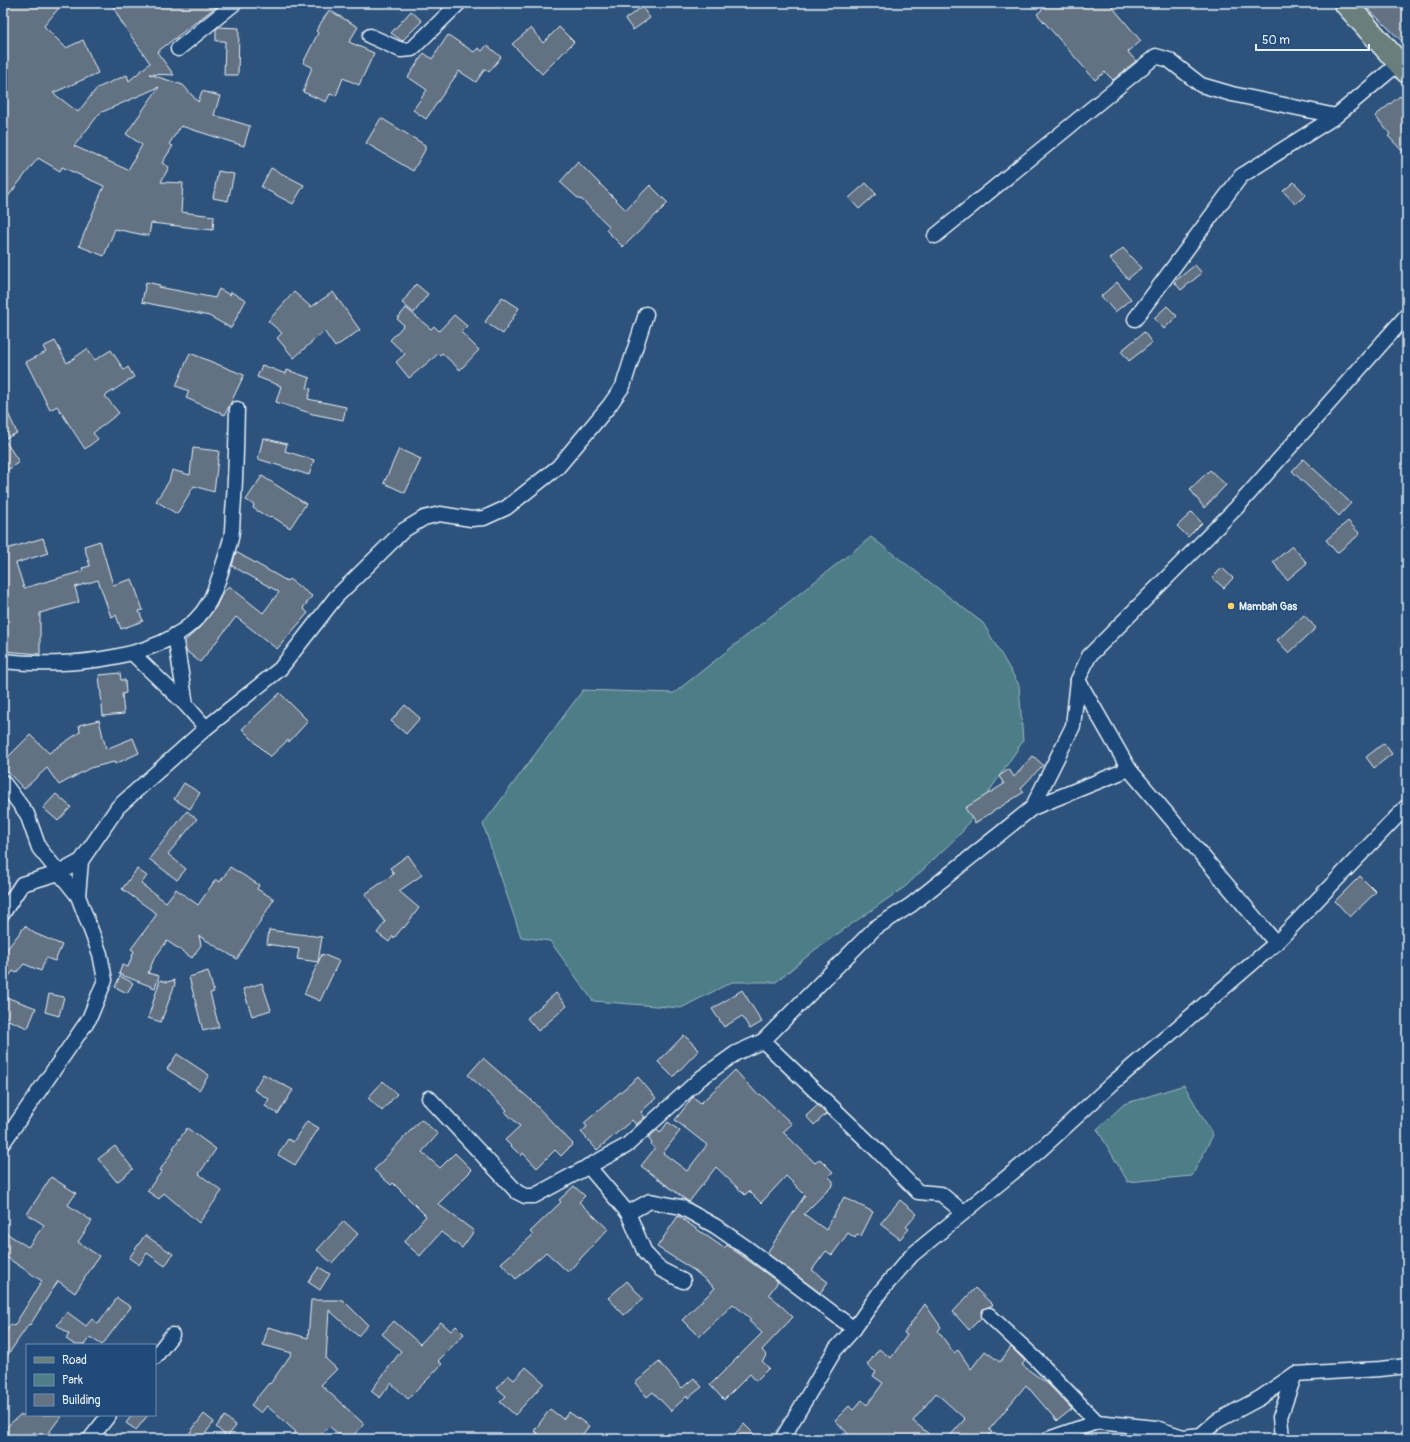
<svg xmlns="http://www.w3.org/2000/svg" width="1410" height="1442" font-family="Pangolin,sans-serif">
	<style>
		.green { fill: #4e7e88; stroke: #9bb8c0 }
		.building { fill: #647283; stroke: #e8f1f8; fill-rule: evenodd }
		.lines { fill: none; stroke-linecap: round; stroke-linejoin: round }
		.street-casing { stroke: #e8f1f8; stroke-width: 17 }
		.primary-casing { stroke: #e8f1f8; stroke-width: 25 }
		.street { stroke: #1f4a7a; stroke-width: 14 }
		.primary { stroke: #6b7f7c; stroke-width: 22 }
		.poi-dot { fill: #ffd166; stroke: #1f4a7a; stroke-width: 1.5 }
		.labels { text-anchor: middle; stroke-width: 3; stroke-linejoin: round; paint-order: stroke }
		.poi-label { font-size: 11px; font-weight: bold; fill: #e8f1f8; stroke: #1f4a7a; text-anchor: start }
	</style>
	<rect width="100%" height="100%" fill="#2d527c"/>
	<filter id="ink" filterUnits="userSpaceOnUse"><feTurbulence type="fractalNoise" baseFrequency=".025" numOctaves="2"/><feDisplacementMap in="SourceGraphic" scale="8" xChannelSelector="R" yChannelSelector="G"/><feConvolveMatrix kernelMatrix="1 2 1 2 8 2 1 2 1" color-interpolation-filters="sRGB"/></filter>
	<g filter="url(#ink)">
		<g class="green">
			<path d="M871,537L983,623L1019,685L1023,741L962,832L906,886L816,949L776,982H732L681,1008L593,1001L550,941L521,937L483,824L583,690L674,693Z"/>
			<path d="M1184,1085L1213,1135L1192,1176L1128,1182L1097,1129L1124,1104Z"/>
		</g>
		<g class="building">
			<path d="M3,3H63L44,26L66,48L83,40L98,73L53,93L78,112L97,88L127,75L129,81L150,63L122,23L111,3H221L157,52L174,75L149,74L183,85L198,102L202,91L220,96L214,115L250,126L244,146L181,126L169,144L173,146L162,163L169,167L161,182L183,183L181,212L214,216L213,230L151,223L149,236L115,229L104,256L79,246L104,186L62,167L60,171L38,158L3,203ZM159,87L126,134L142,145L128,170L74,146L100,113Z"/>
			<path d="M1050,3H1109L1141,41L1128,52L1136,61L1113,80L1105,72L1095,80L1037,14Z"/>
			<path d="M1362,3H1407V46Z"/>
			<path d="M642,7L650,18L633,30L625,19Z"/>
			<path d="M329,10L358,27L349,42L374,53L359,85L343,78L336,96L330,94L326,102L303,92L312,67L303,63L318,33L316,31Z"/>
			<path d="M411,11L422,21L402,41L391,33Z"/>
			<path d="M219,27L239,28L238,75H224L225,41H216V29Z"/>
			<path d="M559,27L574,42L542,74L512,44L531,28L543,43Z"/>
			<path d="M448,35L474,52L478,48L482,51L487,45L501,57L489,72L485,69L476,82L459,71L426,119L413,110L427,90L408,77L424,53L432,59Z"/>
			<path d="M1400,96L1407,104V156L1388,136L1390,134L1375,116Z"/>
			<path d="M381,118L425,145V150L413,171L366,143Z"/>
			<path d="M578,162L626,210L650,185L668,203L623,247L606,230L609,226L581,199L580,200L560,182Z"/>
			<path d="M271,168L304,185L293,204L261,187Z"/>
			<path d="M218,171L234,174L228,201L213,198Z"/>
			<path d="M1294,182L1306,195L1295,204L1283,191Z"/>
			<path d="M866,183L876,194L859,209L849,198Z"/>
			<path d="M1123,248L1141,268L1128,279L1110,259Z"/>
			<path d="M1195,265L1202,273L1181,290L1174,282Z"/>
			<path d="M146,282L160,285L159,287L215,298L219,289L230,295L231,292L246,300L231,328L209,316L142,302Z"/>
			<path d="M1117,282L1131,299L1115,312L1101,296Z"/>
			<path d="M416,284L428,294L414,313L402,303Z"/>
			<path d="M294,292L311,307L333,292L360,330L335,347L324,331L294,358L277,338L282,333L268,321Z"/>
			<path d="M502,297L519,308L503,334L485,322Z"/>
			<path d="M1167,306L1177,316L1164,329L1154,318Z"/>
			<path d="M406,308L431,329L434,326L439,331L454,315L467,326L461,332L479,350L460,370L442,353L440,355L438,354L409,378L396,362L405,354L390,340L404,325L397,319Z"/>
			<path d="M1144,332L1152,343L1129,361L1121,351Z"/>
			<path d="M55,341L67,363L87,349L95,360L111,350L124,370L128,367L134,377L105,396L119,413L93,433L98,439L85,449L57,406L50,410L26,362L46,352L43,347Z"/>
			<path d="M190,353L244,375L225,415L186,398L189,391L176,386Z"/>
			<path d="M262,365L286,374L287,370L310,378L307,388L311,389L308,399L346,407L343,420L313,414L276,402L281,386L257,377Z"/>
			<path d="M3,402L17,433L4,439L19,462L3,473Z"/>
			<path d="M263,438L287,444L285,451L314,460L309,475L258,459Z"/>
			<path d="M193,448L219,451L214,492L194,486L177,514L156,501L169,481L172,470L190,475Z"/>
			<path d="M399,449L421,459L405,493L384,483Z"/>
			<path d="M1303,459L1351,503L1339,516L1292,471Z"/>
			<path d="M1210,470L1226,485L1204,508L1190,489Z"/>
			<path d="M262,476L306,504L290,528L271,516L269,518L253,508L254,505L246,500Z"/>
			<path d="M1192,512L1202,523L1188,537L1177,526Z"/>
			<path d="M1348,521L1360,534L1337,553L1326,540Z"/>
			<path d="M43,538L48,553L16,563L24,588L83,571L82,568L90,566L84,546L100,541L113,585L132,579L143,610L139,611L143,621L121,629L116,615L111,617L98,580L75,587L79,602L40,613V654L3,651L5,588H3V550Z"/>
			<path d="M1292,546L1307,563L1287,580L1273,562Z"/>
			<path d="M236,552L287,581L289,579L312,596L303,608L308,613L277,649L236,617L200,662L186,651L185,641L200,627L216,607L222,594L229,586L263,613L279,592L232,566Z"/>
			<path d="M1222,568L1233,578L1224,588L1212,578Z"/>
			<path d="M1304,615L1316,628L1289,653L1277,640Z"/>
			<path d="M120,673L121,680H125L126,693L122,694L124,714L103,716L99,675Z"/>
			<path d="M280,693L308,721L289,742L288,740L270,757L242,729Z"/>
			<path d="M405,705L420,718L406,734L391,721Z"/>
			<path d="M99,720L106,749L133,738L139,753L115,764L114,762L90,768L59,785L47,768L24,789L3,767V762L30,735L49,753L80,732L79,725Z"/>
			<path d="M1384,743L1392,754L1374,768L1366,757Z"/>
			<path d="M1033,756L1043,765L1021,788L1024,792L975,823L965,808L1004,784L999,776L1009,769L1014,777Z"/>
			<path d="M184,783L200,793L190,809L174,799Z"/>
			<path d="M56,794L71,807L58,821L43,808Z"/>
			<path d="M187,811L197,819L168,854L186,869L177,880L149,859Z"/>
			<path d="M408,855L422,875L399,891L419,908L404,928L403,927L394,938L393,936L389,942L377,933L385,922L365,894L394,874L390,868Z"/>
			<path d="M230,867L259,885L257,889L274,899L237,959L199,936L201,945L192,958L167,941L154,959L148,973L159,976L155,988L119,974L122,965L128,967L134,951L131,949L157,914L122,889L137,869L147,876L141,884L166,902L176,889L198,905L216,879L220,882Z"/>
			<path d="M1360,876L1376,892L1350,917L1335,901Z"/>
			<path d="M25,926L34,933L62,945L55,961L46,958L41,971L24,964L16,973L13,971L3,984V954Z"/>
			<path d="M269,930L322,937L318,962L297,959L299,949L267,944Z"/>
			<path d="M322,954L339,961L320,1001L304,994Z"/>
			<path d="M208,971L214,992L210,993L219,1027L203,1031L189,977Z"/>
			<path d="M120,976L133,983L127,993L115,987Z"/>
			<path d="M160,980L167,982L174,980L175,984L161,1022L148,1018Z"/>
			<path d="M262,983L271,1010L252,1016L243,989Z"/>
			<path d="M742,990L762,1022L750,1029L742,1016L724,1027L712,1009Z"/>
			<path d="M556,993L567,1006L538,1031L527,1018Z"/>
			<path d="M49,994L64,997L59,1016L45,1012Z"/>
			<path d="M3,996L36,1008L28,1028L8,1020L9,1018L3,1016Z"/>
			<path d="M684,1035L699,1050L673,1077L658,1062Z"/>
			<path d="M177,1054L209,1075L199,1090L167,1069Z"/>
			<path d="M483,1058L531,1100L573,1144L561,1156L555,1150L537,1168L523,1153L521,1156L505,1140L520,1126L505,1112L507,1110L468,1075Z"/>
			<path d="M735,1070L758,1095L760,1094L792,1124L783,1132L815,1163L820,1159L833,1172L828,1176L833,1181V1185L804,1214L826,1230L844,1197L873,1212L861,1236L857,1234L855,1238L848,1233L832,1255L826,1251L812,1270L828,1282L820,1293L767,1253L805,1195L786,1176L761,1203L749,1191L745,1195L716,1167L689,1202L641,1166L655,1148L651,1145L652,1143L648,1138L657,1130L660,1133L668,1122L680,1131L663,1153L687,1171L707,1145L675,1120L693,1097L701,1103Z"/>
			<path d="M263,1074L293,1090L278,1114L265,1106L269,1099L254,1090Z"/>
			<path d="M638,1077L656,1098L641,1112L645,1117L636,1125L632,1120L597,1150L581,1132L587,1127L584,1123Z"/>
			<path d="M383,1081L397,1094L382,1111L368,1098Z"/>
			<path d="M818,1105L826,1114L814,1125L806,1116Z"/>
			<path d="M421,1119L438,1134L422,1152L440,1168L455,1153L472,1170L438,1204L474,1231L462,1248L441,1232L420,1256L404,1242L426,1216L393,1183L391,1185L374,1170Z"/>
			<path d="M307,1121L319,1128L295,1165L278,1155L288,1139L293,1142Z"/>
			<path d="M187,1128L216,1149L199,1174L222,1191L199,1223L164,1193L159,1199L147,1191L162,1171L160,1170L174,1149L173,1148Z"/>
			<path d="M115,1146L133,1169L117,1182L98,1159Z"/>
			<path d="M51,1177L76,1193L68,1205L92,1221L78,1242L99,1256L75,1293L58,1281L30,1325L29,1324L3,1362V1335L11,1324L14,1326L42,1281L3,1255V1231L28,1247L44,1225L27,1214Z"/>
			<path d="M574,1186L585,1196L579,1202L608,1229L568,1272L546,1252L516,1279L501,1263L533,1235L530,1232L561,1202L559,1200Z"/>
			<path d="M900,1200L917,1214L906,1227L909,1229L900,1239L880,1224Z"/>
			<path d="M678,1216L724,1248L727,1245L778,1282L769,1294L793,1317L762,1350L767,1356L762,1361L769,1368L756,1381L750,1374L724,1400L710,1385L762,1333L749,1321L751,1319L733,1304L699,1337L682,1320L715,1288L695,1271L657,1247Z"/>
			<path d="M344,1221L358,1234L332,1263L317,1250Z"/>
			<path d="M145,1235L173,1254L165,1266L147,1253L139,1265L129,1258Z"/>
			<path d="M319,1267L330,1274L320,1290L308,1282Z"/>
			<path d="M627,1281L643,1299L624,1315L608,1298Z"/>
			<path d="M975,1288L993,1305L983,1309L981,1318L969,1330L953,1312Z"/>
			<path d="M117,1298L131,1307L102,1345L90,1337L84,1345H75L66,1339L69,1334L57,1325L67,1312L86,1326L92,1319L98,1324Z"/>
			<path d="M311,1300H343L368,1325L358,1336L329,1310L326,1359L337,1369L321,1385L364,1424L350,1439H344L329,1426L317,1439H289L296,1432L267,1406L261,1413L251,1405L269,1383L270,1384L292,1353L263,1345L268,1327L308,1338Z"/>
			<path d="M925,1304L941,1327L938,1331L954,1353L958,1350L971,1369L985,1351L1000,1362L1011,1347L1025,1361L1022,1365L1048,1384L1072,1409L1057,1421L1026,1385L989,1430L992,1432L985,1439H947L965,1419L936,1393L913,1421L935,1439H853L835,1420L849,1406L853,1410L862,1400L867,1405L883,1383L873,1376L876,1372L867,1365L879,1349L891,1358L907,1335L904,1333Z"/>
			<path d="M394,1321L420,1344L441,1322L451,1331L456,1326L464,1334L438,1361L442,1364L429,1378L408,1399L391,1383L380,1398L371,1391L401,1351L382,1334Z"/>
			<path d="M659,1362L682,1388L694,1378L702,1387L688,1398L687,1396L671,1411L653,1392L647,1397L635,1383Z"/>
			<path d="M526,1367L544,1383L515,1415L500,1402L506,1396L497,1388L508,1375L514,1380Z"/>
			<path d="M550,1409L563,1419L569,1412L589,1426L579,1439H546L534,1431Z"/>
			<path d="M204,1414L214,1422L201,1439H185Z"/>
			<path d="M20,1415H62L44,1439L34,1432L27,1439H8L3,1434V1430Z"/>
			<path d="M132,1415H148L136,1430L126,1423Z"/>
			<path d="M225,1416L236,1426L227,1437L216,1427Z"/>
			<path d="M744,1424L759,1439H730Z"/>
		</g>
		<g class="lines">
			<defs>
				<g id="street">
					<path d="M370,36L401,50L412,49L459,3"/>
					<path d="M178,49L235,3"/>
					<path d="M935,236L1156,56L1169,60L1201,85L1232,94L1336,116"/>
					<path d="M1135,319L1241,176L1336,116L1399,63"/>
					<path d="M175,635L186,705"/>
					<path d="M133,654L186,705L206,728"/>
					<path d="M3,661C62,668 176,662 209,602C216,590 226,557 230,542C233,533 232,522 233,512C236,478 236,444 237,409"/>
					<path d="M1078,680L1129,769L1276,943"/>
					<path d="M3,782L27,814L39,848L78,896"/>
					<path d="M1032,808L1129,769"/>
					<path d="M3,913L22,884L59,873L81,861"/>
					<path d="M763,1041L879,1152L918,1192L941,1194L963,1212"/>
					<path d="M429,1098L517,1192L525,1196H534L626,1146L701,1078L736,1053L763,1041L875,928L911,905L1032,808L1073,726L1078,680L1089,656L1237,507L1407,315"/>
					<path d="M3,1143L89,1019L105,980L100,954L78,896L81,861L118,807L206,728L280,669L336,597L404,530L424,518L440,514L471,519L484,518L506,508L558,467L609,406L623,386L646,314"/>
					<path d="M588,1166L628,1213L645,1253L660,1269L683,1281"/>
					<path d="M628,1213L650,1201L681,1207L715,1226L747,1248L854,1329"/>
					<path d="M989,1315L1036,1359L1097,1422"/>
					<path d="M155,1357L172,1335"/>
					<path d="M90,1439L109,1415"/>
					<path d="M782,1439L835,1350L854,1329L880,1292L912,1255L1039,1151L1113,1083L1276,943L1407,806"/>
					<path d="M1048,1439L1097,1422L1156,1428L1183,1437L1201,1435L1217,1421L1260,1398L1295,1374L1380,1369L1407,1366"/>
					<path d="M1282,1439L1280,1417L1295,1374"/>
				</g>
				<path id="primary" d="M1345,3L1407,72"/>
			</defs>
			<use href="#street" class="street-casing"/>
			<use href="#primary" class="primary-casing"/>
			<use href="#street" class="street"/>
			<use href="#primary" class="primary"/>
		</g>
	</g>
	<circle class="poi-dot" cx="1231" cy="606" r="4"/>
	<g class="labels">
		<g class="poi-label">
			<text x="1239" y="610">Mambah Gas</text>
		</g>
	</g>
	<rect width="1410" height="1442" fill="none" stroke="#1f4a7a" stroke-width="16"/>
	<rect x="8" y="8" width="1394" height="1426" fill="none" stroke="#e8f1f8" stroke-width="1.5" filter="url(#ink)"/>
	<rect x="26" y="1344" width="130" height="72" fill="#1f4a7a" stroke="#6f8dac"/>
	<rect x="34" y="1357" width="20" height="6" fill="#6b7f7c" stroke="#6f8dac"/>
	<text x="62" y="1364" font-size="12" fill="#e8f1f8">Road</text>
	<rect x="34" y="1374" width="20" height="12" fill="#4e7e88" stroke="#6f8dac"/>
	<text x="62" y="1384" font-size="12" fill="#e8f1f8">Park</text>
	<rect x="34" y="1394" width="20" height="12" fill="#647283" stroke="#6f8dac"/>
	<text x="62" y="1404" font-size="12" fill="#e8f1f8">Building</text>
	<path d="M1256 44v6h113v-6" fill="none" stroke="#e8f1f8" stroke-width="2"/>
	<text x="1262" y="44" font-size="12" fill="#e8f1f8" stroke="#1f4a7a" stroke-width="3" paint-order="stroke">50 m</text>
</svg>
